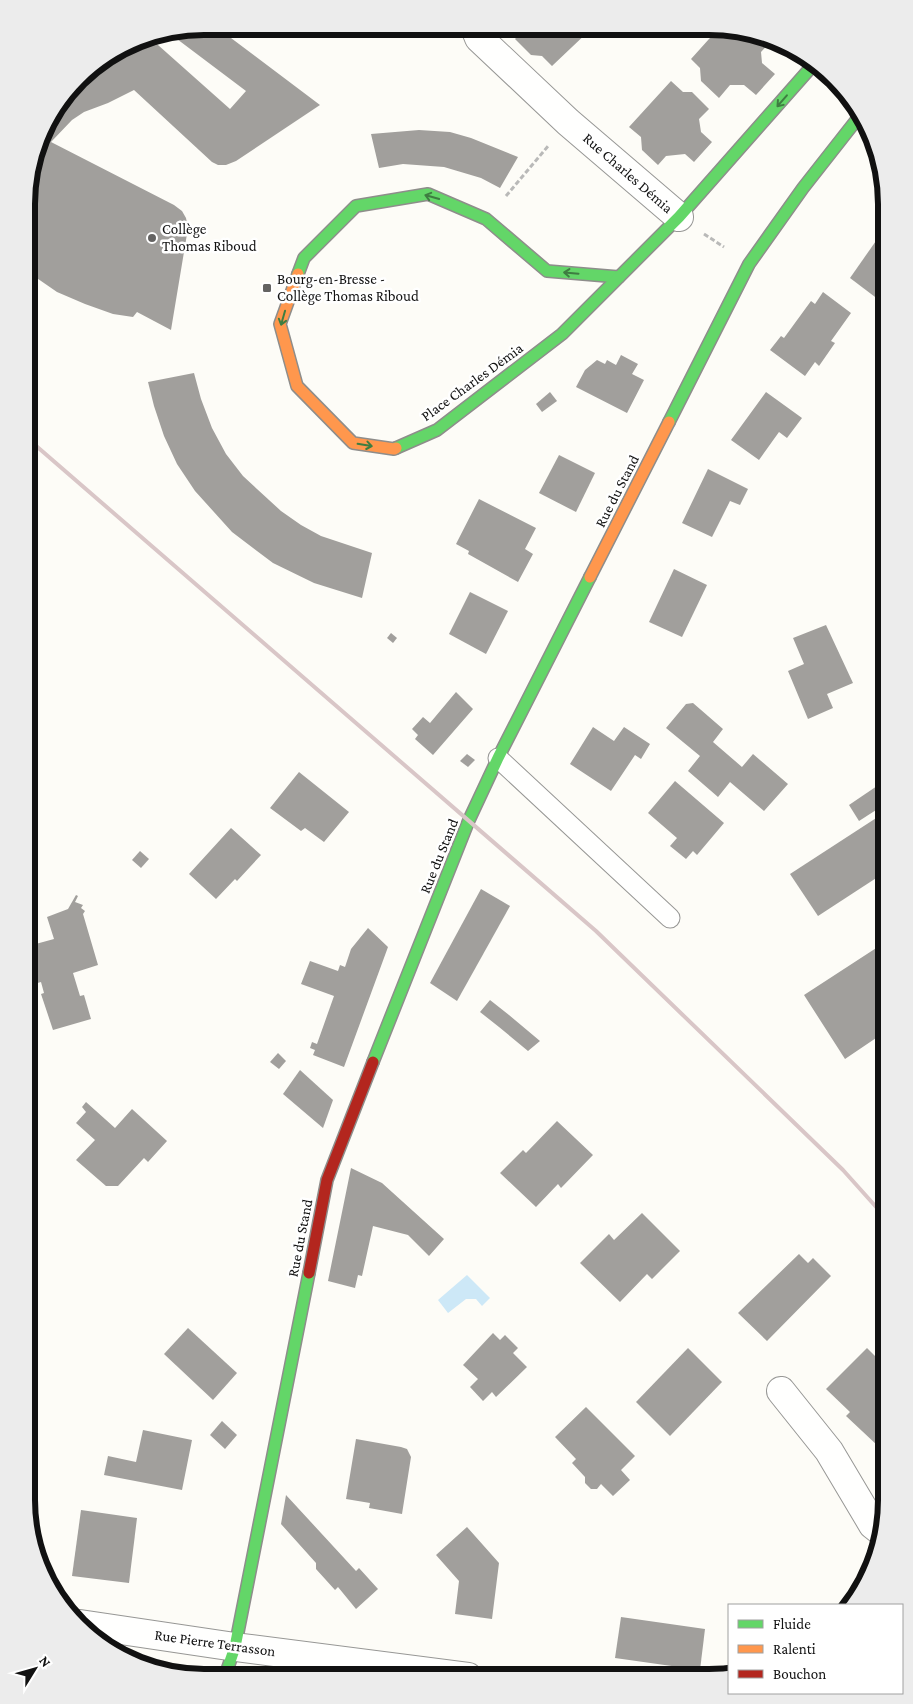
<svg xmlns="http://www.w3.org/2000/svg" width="913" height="1704" font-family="'Crimson Pro',serif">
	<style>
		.water { fill: #cde8f7 }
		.building { fill: #a19f9c }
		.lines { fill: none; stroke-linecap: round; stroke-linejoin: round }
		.lane-casing { stroke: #979795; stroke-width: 21 }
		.street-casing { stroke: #979795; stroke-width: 30 }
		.fast-casing { stroke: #8e8d8b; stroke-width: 14 }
		.slow-casing { stroke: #8e8d8b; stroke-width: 14 }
		.jam-casing { stroke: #8e8d8b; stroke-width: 14 }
		.path { stroke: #b9b9b8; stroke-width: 3; stroke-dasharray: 5 2.5; stroke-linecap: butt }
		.lane { stroke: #fffffe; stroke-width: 19 }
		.street { stroke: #fffffe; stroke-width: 28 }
		.fast { stroke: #63d668; stroke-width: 11 }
		.slow { stroke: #ff974d; stroke-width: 11 }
		.jam { stroke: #b3261e; stroke-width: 11 }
		.rail { stroke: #d9c6c7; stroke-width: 4 }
		.oneway { stroke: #3e7d41 }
		.poi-dot { fill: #646362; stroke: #fff; stroke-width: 2 }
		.labels { text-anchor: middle; stroke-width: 5; stroke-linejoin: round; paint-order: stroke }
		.street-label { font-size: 15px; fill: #111; stroke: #fff }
		.poi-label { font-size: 15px; fill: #111; stroke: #fff; text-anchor: start }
		.rim { fill: none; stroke: #111; stroke-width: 6 }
	</style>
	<rect width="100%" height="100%" fill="#fdfcf7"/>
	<path class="water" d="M467,1275L490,1298L482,1306L476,1299H466L448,1313L438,1300Z"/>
	<g class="building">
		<path d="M204,26H215L320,105L236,161L226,165H218L212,162L134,90L108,103L84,112L72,120L51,142L174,205L182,211L186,218L188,228L171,330L137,312L133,317L113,314L85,304L57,292L28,272V181L45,125L86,70L136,40L149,37L230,109L246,91L169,33Z"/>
		<path d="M525,28L580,29H591L552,66L542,56L531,55L515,39Z"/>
		<path d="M718,29L744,30L770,42L761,52L762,63L775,74L756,95L744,85H730L719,98L701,81L700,68L691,59Z"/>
		<path d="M671,81L683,92H692L709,109L699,119L701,132L712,142L694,162L685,154L666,156L658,165L642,150L641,137L629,127Z"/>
		<path d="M419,130L450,132L471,138L518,157L500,188L481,178L444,167L403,164L379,168L371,134Z"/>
		<path d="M878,238L887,245V306L850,278Z"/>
		<path d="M823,292L851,313L831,341L835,343L819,366L815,362L805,376L770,350L781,336L784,338L811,301L815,304Z"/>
		<path d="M621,355L638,364L632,374L644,380L627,413L576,387L585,370L597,360L605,364L607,360L616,365Z"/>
		<path d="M194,373L201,399L212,428L226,454L243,476L281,511L301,525L321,536L372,553L362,598L314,583L273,563L232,532L195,491L177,464L164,436L154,406L148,382Z"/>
		<path d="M550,392L557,401L542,412L536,404Z"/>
		<path d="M766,392L802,418L787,438L779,432L759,460L731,440Z"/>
		<path d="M559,455L595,473L576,512L539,493Z"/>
		<path d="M708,469L748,489L740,505L730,501L712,537L682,523Z"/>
		<path d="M479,499L536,528L525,549L533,554L518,582L468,554L469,551L456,544Z"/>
		<path d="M674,569L707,585L682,637L649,622Z"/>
		<path d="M470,592L508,611L486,654L449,634Z"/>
		<path d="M826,625L853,683L827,694L833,708L808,719L788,671L804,664L793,638Z"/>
		<path d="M391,633L397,638L393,643L387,638Z"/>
		<path d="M456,692L473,709L433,755L415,739L418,735L412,729L423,717L430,723Z"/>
		<path d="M693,703L723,729L713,742L742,767L753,754L788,784L764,811L730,782L718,797L688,771L700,756L666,728L686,704Z"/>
		<path d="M593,727L614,741L624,727L650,744L641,759L635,755L611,791L570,764Z"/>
		<path d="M467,754L475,760L468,767L460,761Z"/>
		<path d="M299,772L349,812L324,842L305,828L301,831L270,808Z"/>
		<path d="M675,781L724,823L697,855L693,851L686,859L670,846L677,838L648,813Z"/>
		<path d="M877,786L887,803L859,821L849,805Z"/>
		<path d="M887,811V871L818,916L790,874Z"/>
		<path d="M231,828L261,855L237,881L235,879L216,899L189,874Z"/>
		<path d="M140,851L149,859L141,868L132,860Z"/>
		<path d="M481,889L510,906L457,1001L430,983Z"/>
		<path d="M76,895L78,896L75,902L83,905L81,908L85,911L83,914L98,965L73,973L80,996L84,995L91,1019L53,1030L41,994L44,993L41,982L34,984L35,987L27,989V928L32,945L54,939L47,917L68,909Z"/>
		<path d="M368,928L388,947L344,1067L313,1055L315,1050L310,1048L312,1042L317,1044L334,996L301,984L310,961L338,971L340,965L345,967L351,949Z"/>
		<path d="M887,941L886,1041L883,1043L879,1036L845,1059L804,995Z"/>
		<path d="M490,1000L509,1015L540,1041L528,1051L499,1027L480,1012Z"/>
		<path d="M278,1053L286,1061L279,1069L270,1062Z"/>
		<path d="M300,1070L333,1100L323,1128L283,1094Z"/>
		<path d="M86,1102L115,1128L132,1109L167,1141L148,1162L144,1158L118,1186H106L76,1160L95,1140L76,1123L86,1112L82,1107Z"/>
		<path d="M557,1121L593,1155L561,1188L558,1184L536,1207L500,1173L523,1150L526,1153Z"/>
		<path d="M351,1168L382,1183L444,1239L429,1256L408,1235L373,1226L362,1276L358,1275L355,1288L328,1281Z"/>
		<path d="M642,1213L680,1251L652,1279L647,1274L620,1302L580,1263L609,1234L614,1240Z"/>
		<path d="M799,1254L808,1263L813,1258L831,1276L767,1341L738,1313Z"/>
		<path d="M188,1328L237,1373L213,1400L164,1354Z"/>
		<path d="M493,1333L500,1340L505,1335L518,1348L513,1353L527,1367L496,1397L492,1392L483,1401L470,1387L478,1379L463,1365Z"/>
		<path d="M688,1348L722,1382L670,1436L636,1402Z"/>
		<path d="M867,1348L886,1367V1437L878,1446L846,1416L850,1412L826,1389Z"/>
		<path d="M586,1407L635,1456L621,1470L630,1480L613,1496L601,1484L597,1489H591L585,1483V1477L572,1463L576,1459L555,1437Z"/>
		<path d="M222,1421L237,1435L225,1449L210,1435Z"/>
		<path d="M143,1430L192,1440L182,1490L104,1475L108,1456L136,1462Z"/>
		<path d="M356,1439L401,1447L407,1449L411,1457L402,1514L369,1508L370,1503L346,1499Z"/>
		<path d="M286,1495L356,1571L359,1568L378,1589L356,1609L338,1587L335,1590L316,1569V1563L281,1524Z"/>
		<path d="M81,1510L137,1518L129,1583L72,1576Z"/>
		<path d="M467,1527L499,1563L492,1619L455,1614L459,1581L436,1555Z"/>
		<path d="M621,1617L705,1629L700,1670L615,1658Z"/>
	</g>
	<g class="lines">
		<defs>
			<path id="lane" d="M498,758L670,918"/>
			<g id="street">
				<path d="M475,28L479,38L568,122L679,217"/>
				<path d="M781,1391L829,1451L873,1525L882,1532"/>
				<path d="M80,1624L235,1647L468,1677"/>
			</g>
			<g id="fast">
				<path d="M298,274L304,258L356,206L428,194L486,219L547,271L619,277"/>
				<path d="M669,422L749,264L803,188L858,118"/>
				<path d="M396,448L437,430L562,334L679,217L814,64"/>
				<path d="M373,1062L469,820L498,758L590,577"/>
				<path d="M225,1676L235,1647L309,1273"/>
			</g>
			<g id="slow">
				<path d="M298,274L280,324L297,386L353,443L394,449L396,448"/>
				<path d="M590,577L669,422"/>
			</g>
			<path id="jam" d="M309,1273L327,1180L373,1062"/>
		</defs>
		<use href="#lane" class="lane-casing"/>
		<use href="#street" class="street-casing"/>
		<use href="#fast" class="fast-casing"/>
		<use href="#slow" class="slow-casing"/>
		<use href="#jam" class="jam-casing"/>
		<g class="path">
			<path d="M506,196L549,145"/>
			<path d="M704,234L724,247"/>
		</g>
		<use href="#lane" class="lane"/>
		<use href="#street" class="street"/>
		<use href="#fast" class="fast"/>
		<use href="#slow" class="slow"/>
		<use href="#jam" class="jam"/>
		<path class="rail" d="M27,438L596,931L843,1170L886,1218"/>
	</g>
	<defs><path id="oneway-shaft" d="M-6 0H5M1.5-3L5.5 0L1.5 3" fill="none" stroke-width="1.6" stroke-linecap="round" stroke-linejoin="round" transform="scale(1.25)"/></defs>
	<g class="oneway">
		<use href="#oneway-shaft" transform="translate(782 101) rotate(131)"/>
		<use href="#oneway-shaft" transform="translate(432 197) rotate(-164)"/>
		<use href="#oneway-shaft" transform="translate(571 273) rotate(-175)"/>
		<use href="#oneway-shaft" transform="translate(283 318) rotate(106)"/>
		<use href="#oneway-shaft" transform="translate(365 445) rotate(9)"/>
	</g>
	<g class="poi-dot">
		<circle cx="152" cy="238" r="5"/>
		<rect x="262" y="283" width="10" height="10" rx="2.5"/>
	</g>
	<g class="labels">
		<g class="street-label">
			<text transform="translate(628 173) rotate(41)" y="5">Rue Charles Démia</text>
			<text transform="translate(472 382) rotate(-36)" y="5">Place Charles Démia</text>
			<text transform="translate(617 491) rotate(-63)" y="5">Rue du Stand</text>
			<text transform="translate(439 856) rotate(-68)" y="5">Rue du Stand</text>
			<text transform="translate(300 1238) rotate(-79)" y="5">Rue du Stand</text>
			<text transform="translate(215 1643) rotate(8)" y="5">Rue Pierre Terrasson</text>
		</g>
		<g class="poi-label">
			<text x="162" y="234">Collège<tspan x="162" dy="17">Thomas Riboud</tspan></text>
			<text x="277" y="284">Bourg-en-Bresse -<tspan x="277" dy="17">Collège Thomas Riboud</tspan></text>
		</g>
	</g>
	<path d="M0 0H913V1704H0ZM204 35H709A169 169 0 0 1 878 204V1500A169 169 0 0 1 709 1669H204A169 169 0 0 1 35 1500V204A169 169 0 0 1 204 35Z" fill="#ececec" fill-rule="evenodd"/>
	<path class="rim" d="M204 35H709A169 169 0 0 1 878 204V1500A169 169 0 0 1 709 1669H204A169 169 0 0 1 35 1500V204A169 169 0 0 1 204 35Z"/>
	<rect x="728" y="1604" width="175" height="90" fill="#ffffff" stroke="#a0a0a0"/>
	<rect x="738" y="1620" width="25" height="8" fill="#63d668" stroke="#a0a0a0"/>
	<text x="773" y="1629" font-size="15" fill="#111111">Fluide</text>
	<rect x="738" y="1645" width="25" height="8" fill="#ff974d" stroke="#a0a0a0"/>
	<text x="773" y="1654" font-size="15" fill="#111111">Ralenti</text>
	<rect x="738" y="1670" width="25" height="8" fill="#b3261e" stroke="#a0a0a0"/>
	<text x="773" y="1679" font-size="15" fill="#111111">Bouchon</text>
	<g transform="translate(35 1669) rotate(53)" stroke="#ffffff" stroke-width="4" paint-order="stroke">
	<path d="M0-4L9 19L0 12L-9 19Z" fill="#111111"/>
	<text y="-8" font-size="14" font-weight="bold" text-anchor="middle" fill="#111111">N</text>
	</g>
</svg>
